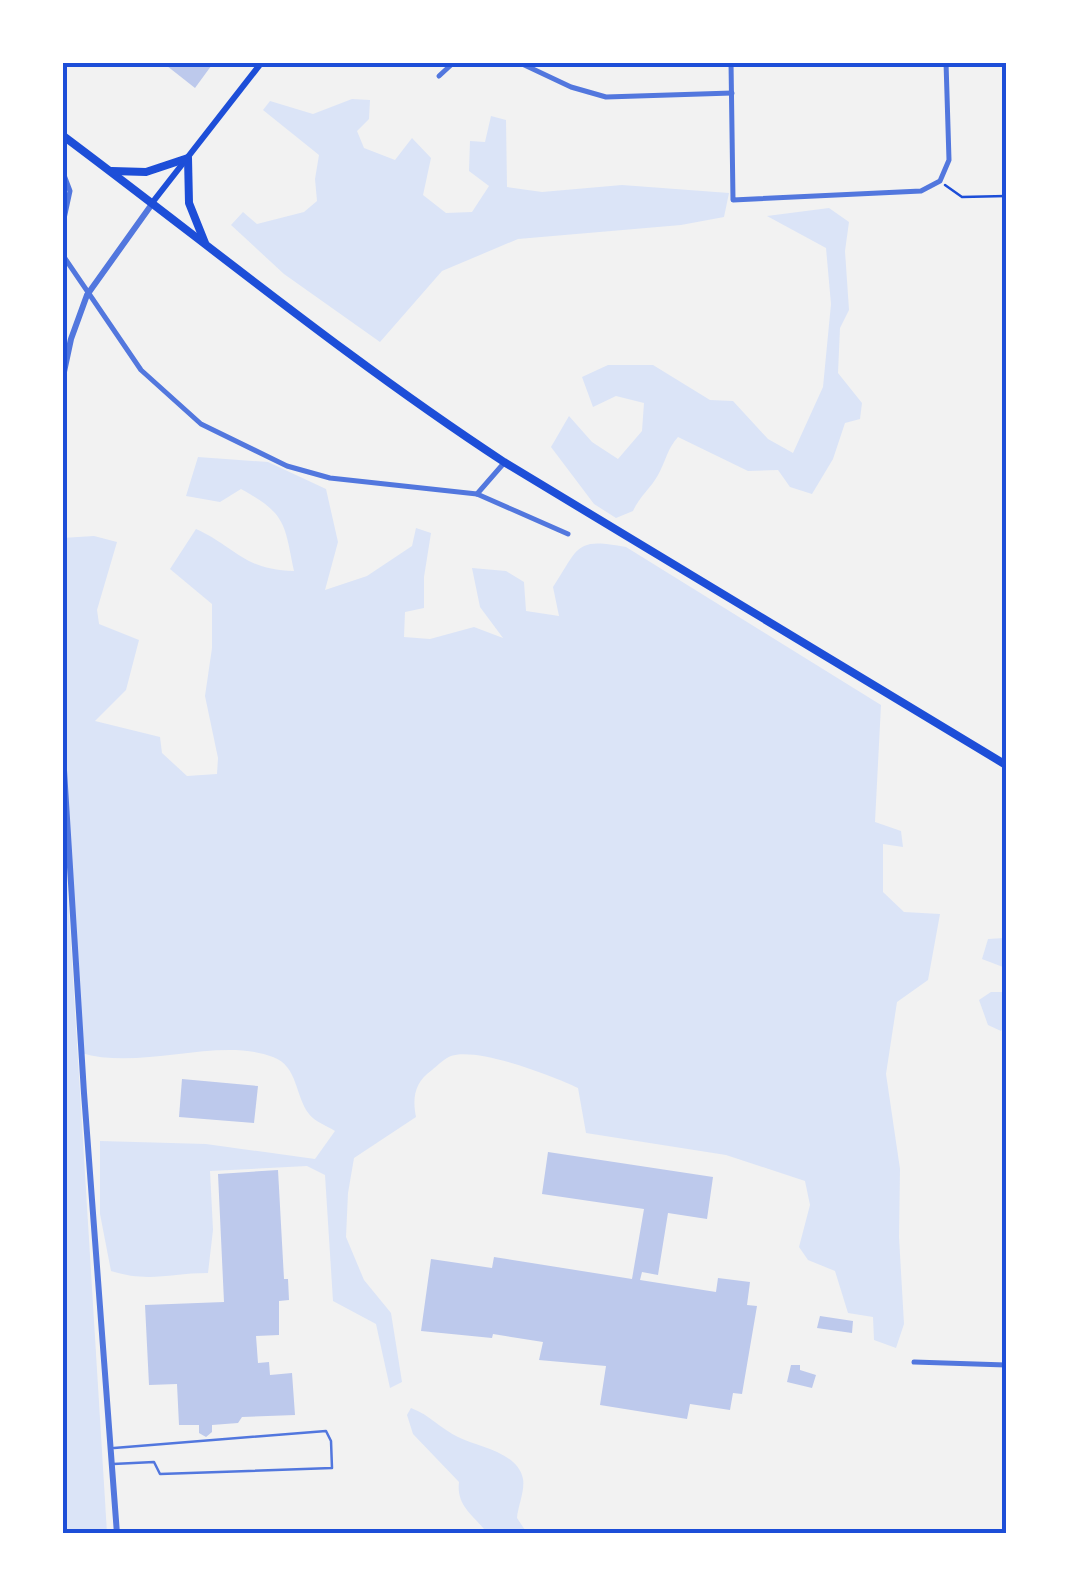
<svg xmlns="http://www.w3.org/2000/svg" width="1069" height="1596" font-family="Inter,sans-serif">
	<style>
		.green { fill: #dbe4f7 }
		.building { fill: #bdc9ec }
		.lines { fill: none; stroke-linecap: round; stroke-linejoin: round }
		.path { stroke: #1d4ed8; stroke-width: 2.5 }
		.service { stroke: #5277de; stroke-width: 2.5 }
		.minor { stroke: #5277de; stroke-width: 5 }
		.tertiary { stroke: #5277de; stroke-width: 6 }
		.secondary { stroke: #1d4ed8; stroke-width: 6 }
		.primary { stroke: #1d4ed8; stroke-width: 8 }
		.neatline { fill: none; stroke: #1d4ed8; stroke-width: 4 }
	</style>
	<rect width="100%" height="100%" fill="#f2f2f2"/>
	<g class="green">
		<path d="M352,99L370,100L369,119L357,131L364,148L395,160L412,138L431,158L423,195L446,213L472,212L489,186L469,171L470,141L485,142L491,116L506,120L507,187L542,192L622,185L729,193L724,217L681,225L518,239L442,271L380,342L284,274L231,225L243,212L257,224L304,212L317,201L315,179L319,155L263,110L270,101L313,114Z"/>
		<path d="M829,208L849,222L845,251L849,310L840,328L838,373L862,403L860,419L845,423L833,459L812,494L790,487L778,470L748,471L678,437C667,449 666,461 658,475C651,488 639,497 633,511L616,518L594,504L551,447L569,416L592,442L618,459L642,431L644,403L616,396L593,407L582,377L608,365H653L710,400L733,401L768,439L793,453L823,387L831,304L826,248L767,216Z"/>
		<path d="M198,457L268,462L326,489L338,542L325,590L367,576L412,546L416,528L431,533L424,577V608L405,612L404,637L430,639L474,627L503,638L480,607L472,568L506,571L524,582L526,611L559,616L553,587C579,547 575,537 626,547L881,705L875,822L901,831L903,847L883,844V892L904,912L940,914L928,980L897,1002L886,1074L900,1169L899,1237L904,1324L896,1348L874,1340L873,1317L848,1313L835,1271L808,1260L799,1247L810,1205L805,1181L726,1155L586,1133L578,1088C553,1076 478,1047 451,1056C445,1058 437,1066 432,1070C415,1082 412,1097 416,1117L354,1158L348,1193L346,1237L364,1280L391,1313L402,1382L390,1388L376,1324L333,1301L325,1175L307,1166L210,1171L213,1230L208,1273C170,1273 149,1283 111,1271L100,1214V1141L206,1144L315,1159L335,1131C327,1126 314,1121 309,1114C295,1096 298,1066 273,1057C218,1036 142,1071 81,1053L63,738L62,538L94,536L117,542L97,610L99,624L139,640L126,690L95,721L160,737L162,753L187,776L217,774L218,758L205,696L212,648V604L170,569L196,529C236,547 243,570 294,571C284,522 286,514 241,489L220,502L186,496Z"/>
		<path d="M63,815L107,1533H63Z"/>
		<path d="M1006,925V1023L1001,1031L988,1025L979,1000L991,992H1002L1003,967L982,959L988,939L1004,938Z"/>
		<path d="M411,1408C430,1415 441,1429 458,1437C478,1447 518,1452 523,1479C525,1491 518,1506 517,1518L527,1533H487C474,1515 456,1507 459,1482L413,1434L407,1415Z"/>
	</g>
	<g class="building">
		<path d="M162,62H214L195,88Z"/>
		<path d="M182,1079L258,1086L254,1123L179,1117Z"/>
		<path d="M548,1152L713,1177L707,1219L668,1213L658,1275L642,1272L640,1280L716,1292L718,1278L750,1282L747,1305L757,1306L742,1394L733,1393L730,1410L690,1404L687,1419L600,1405L606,1366L539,1360L543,1342L493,1334L492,1338L421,1331L431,1259L492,1268L494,1257L632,1279L644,1209L542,1194Z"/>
		<path d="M278,1170L284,1279H288L289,1300L279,1301V1335L256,1336L258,1363L269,1362L270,1375L292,1373L295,1415L242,1417L238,1423L212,1425V1432L206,1437L199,1433V1425H179L177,1384L149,1385L145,1305L224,1302L218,1174Z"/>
		<path d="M820,1316L853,1321L852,1333L817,1328Z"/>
		<path d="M791,1365H800V1370L816,1375L812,1388L787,1382Z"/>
	</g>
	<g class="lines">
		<path class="path" d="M945,185L962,197L1006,196"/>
		<path class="service" d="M113,1464L154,1462L160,1474L332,1468L331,1441L326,1431L114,1448"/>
		<g class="minor">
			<path d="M518,62L571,87L606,97L732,93"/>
			<path d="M731,62L733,200L921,191L940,181L949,160L946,62"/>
			<path d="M439,76L452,64L460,62"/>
			<path d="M62,170L70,191L62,228"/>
			<path d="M62,254L141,370L201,424L287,466L330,478L477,494L568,534"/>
			<path d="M477,494L504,463"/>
			<path d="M914,1362L1006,1365"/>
		</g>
		<g class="tertiary">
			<path d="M62,381L71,339L87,295L152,204"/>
			<path d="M62,738L84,1093L117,1534"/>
		</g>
		<path class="secondary" d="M152,203L262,62"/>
		<g class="primary">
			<path d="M62,135C209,245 350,361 504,462L1006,765"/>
			<path d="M112,171L146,172L188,158L189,203L205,243"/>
		</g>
	</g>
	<rect width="1069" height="1596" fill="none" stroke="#ffffff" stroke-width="130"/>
	<rect x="65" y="65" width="939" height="1466" class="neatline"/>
</svg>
